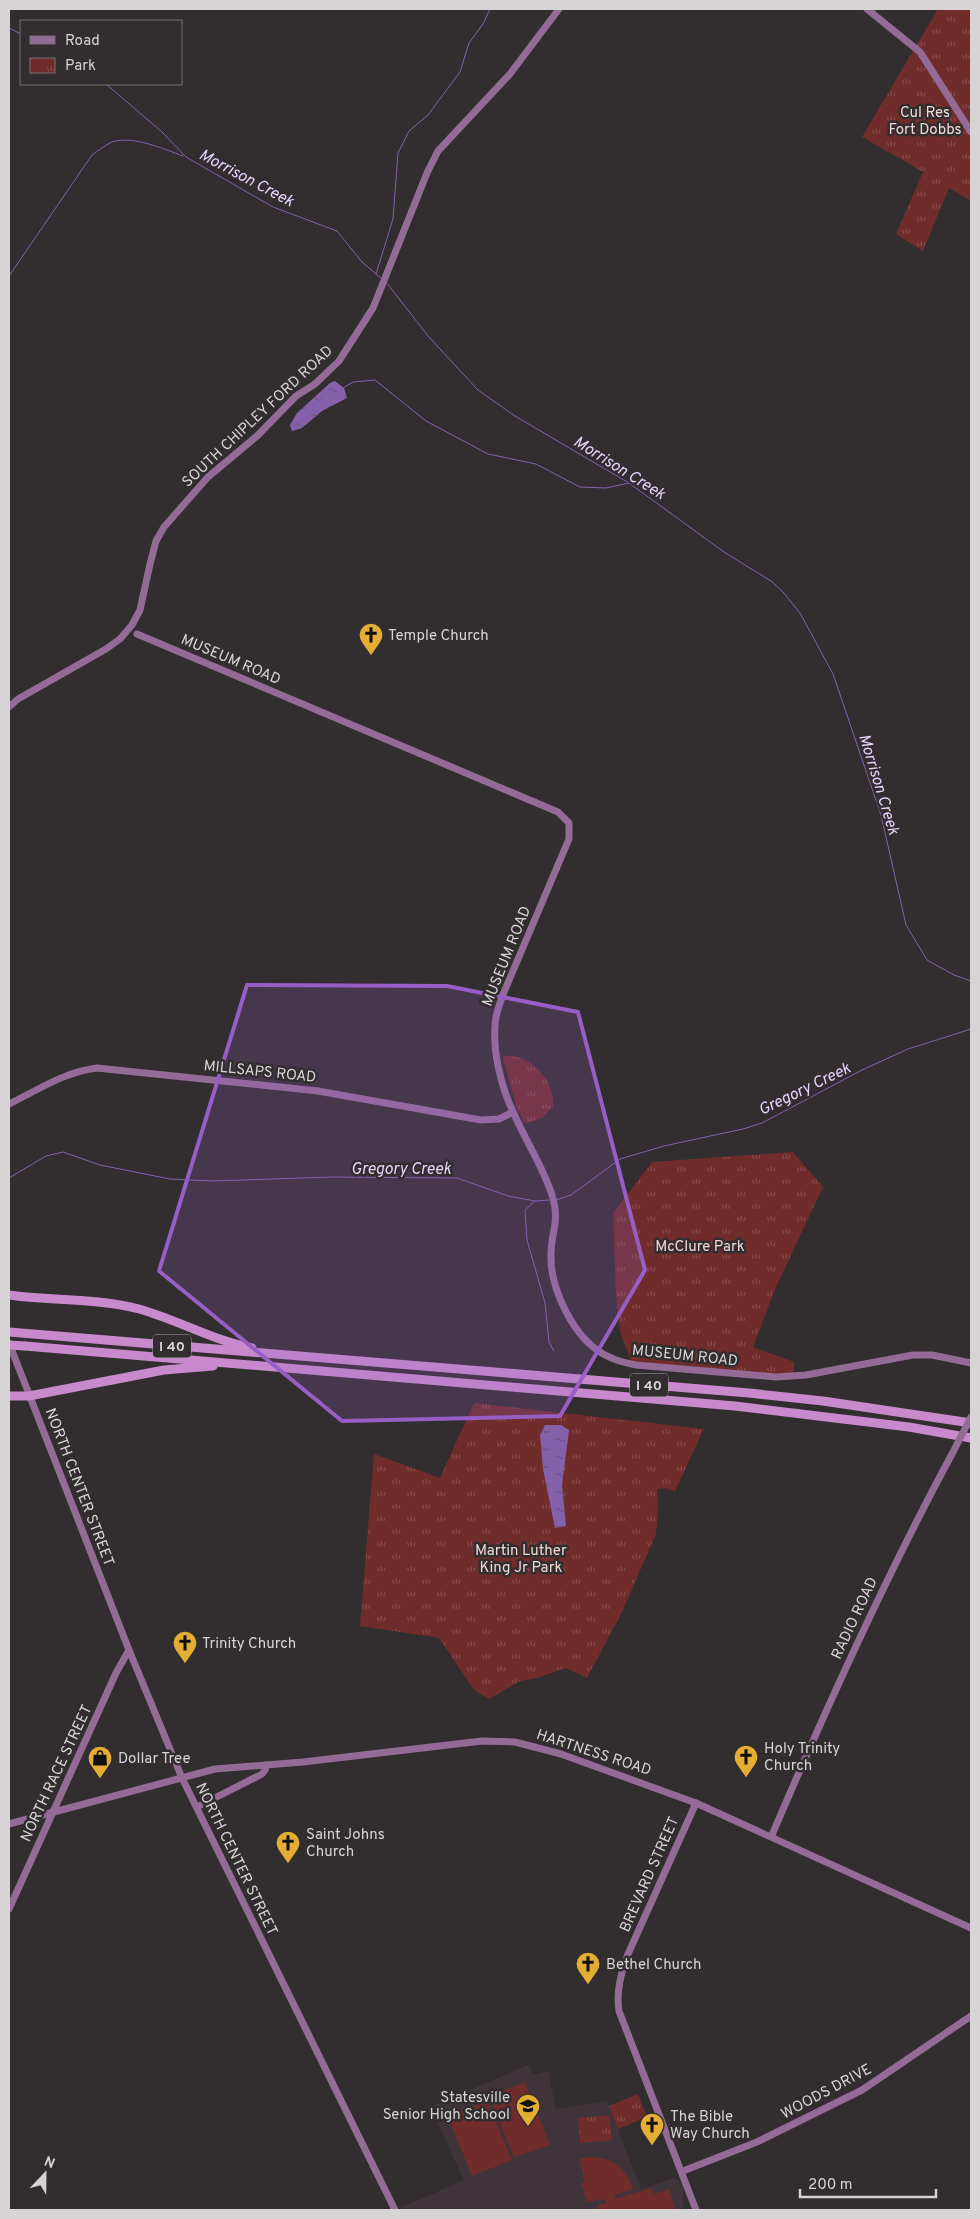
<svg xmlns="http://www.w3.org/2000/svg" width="980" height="2219" font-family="Overpass,sans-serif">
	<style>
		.built { fill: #3f343a }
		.grass { fill: #702c2b }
		.park { fill: url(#park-tufts) }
		.water { fill: url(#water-ripples) }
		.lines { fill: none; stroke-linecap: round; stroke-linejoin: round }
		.stream { stroke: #8561ac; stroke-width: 1 }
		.secondary { stroke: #946b96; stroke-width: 7 }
		.highway { stroke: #c98acd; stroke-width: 9 }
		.secondary-bridge { stroke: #946b96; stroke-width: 7 }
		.highway-bridge { stroke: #c98acd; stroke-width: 9 }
		.marked { fill: #975ec6; fill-opacity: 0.2; stroke: #975ec6; stroke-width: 4; stroke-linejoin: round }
		.labels { text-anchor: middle; stroke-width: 5; stroke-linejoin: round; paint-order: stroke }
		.shield { fill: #322d2f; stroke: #a6a2a4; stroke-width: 1 }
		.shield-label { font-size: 14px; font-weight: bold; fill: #d7d4d6 }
		.park-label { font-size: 15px; fill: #f2d7d5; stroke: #322d2f }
		.street-label { font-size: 15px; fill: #d7d4d6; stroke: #322d2f }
		.poi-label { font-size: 15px; fill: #d7d4d6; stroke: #322d2f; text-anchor: start }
		.water-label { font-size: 16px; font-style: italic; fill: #e6d4fd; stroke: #322d2f }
	</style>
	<defs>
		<pattern id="park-tufts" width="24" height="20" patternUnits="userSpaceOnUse" patternTransform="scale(1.25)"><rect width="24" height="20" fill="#702c2b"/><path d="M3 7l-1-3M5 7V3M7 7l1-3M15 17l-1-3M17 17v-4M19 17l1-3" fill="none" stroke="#844a49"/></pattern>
		<pattern id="water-ripples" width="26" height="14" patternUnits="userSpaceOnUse" patternTransform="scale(1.25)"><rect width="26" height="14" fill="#8561ac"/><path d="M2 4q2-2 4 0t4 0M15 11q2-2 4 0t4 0" fill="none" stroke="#695481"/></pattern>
	</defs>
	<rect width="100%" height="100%" fill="#322d2f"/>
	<path class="built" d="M528,2065L533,2075L548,2071L556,2109L607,2101L641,2189L674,2178L678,2180L683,2188V2210H401L400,2208L464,2180L430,2107Z"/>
	<g class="grass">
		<path d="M525,2082L550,2145L514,2157L489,2096Z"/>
		<path d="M487,2101L512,2160L472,2176L448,2117Z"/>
		<path d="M590,2157C611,2157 627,2168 633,2189L615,2195V2199L652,2188L654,2194L669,2189L675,2210H596L598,2205L606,2203L605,2199L587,2202L581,2183L585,2182L579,2159Z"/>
	</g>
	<g class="park">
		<path d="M938,9H971V201L949,188L923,251L896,234L923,172L862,137Z"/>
		<path d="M502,1055C507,1056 513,1056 518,1057C539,1064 555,1085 553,1107L542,1118L525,1124L517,1109Z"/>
		<path d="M793,1152L823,1187L775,1289L753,1347L794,1362V1376L632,1364L620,1331L616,1297L613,1213L652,1162Z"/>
		<path d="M474,1403L704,1429L675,1491L665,1488L657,1489L658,1510L656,1534L622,1612L587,1678L566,1668L537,1678L520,1681L489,1699L474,1690L439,1638L360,1626L374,1454L440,1478Z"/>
		<path d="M638,2094L647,2117L618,2129L609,2106Z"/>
		<path d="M609,2115L612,2140L580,2143L578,2118Z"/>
	</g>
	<g class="water">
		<path d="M335,381L344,388L347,398L322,411L302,428L292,431L290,425L297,413L330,383Z"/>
		<path d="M545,1425H561L569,1430L562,1485L566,1526L555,1528L543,1469L540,1435Z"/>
	</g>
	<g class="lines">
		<g class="stream">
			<path d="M9,28L21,34"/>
			<path d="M106,84L162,132L186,157L273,207L337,231L362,262L382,279"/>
			<path d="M376,274L393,219L398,153L409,131L428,115L460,72L469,43L483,24L490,9"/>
			<path d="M9,276L92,155C98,151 105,145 112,142C132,135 164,149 183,156"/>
			<path d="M386,282L428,336L478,390L515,416L629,483L724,552L771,581L783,592L800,613L833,674L881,815L906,925L927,960L954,975L971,981"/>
			<path d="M343,388L353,382L375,380L426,421L488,454L536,464L580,487L606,488L629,483"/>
			<path d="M9,1178L46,1156L63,1152L100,1165L170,1179L213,1181L332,1177L457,1178L508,1196L535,1201L549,1200"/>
			<path d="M556,1200L571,1195L620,1159L664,1146L743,1129L762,1123L862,1070L908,1049L971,1029"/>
			<path d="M535,1201L525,1210L527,1240L545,1303L549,1342L554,1351"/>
		</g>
		<g class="secondary">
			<path d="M867,9L920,52L971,132"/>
			<path d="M137,634L558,812L569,823V839L504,992C501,1000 498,1008 496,1017C491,1048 501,1088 515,1116C527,1143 543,1167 552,1195C561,1224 550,1231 551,1258C551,1289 572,1332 597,1350C609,1359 622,1362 636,1365L776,1377L806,1375L913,1355H932L971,1363"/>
			<path d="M9,707L18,699L106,649L120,639L132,625L140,610L150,564L156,541L164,527L208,477L257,436L296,396L315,384L339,361L373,308L427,173L438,151L510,74L559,9"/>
			<path d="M9,1104C38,1090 64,1072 97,1068L318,1091L481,1120L499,1119L513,1112"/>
			<path d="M9,1343L129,1650L182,1778L395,2210"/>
			<path d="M696,1803L628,1954C621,1973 616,1991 619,2011L696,2210"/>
			<path d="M197,1807L262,1774L265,1770L266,1765"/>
			<path d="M9,1824L215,1769L303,1762L482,1741L515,1742L561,1754L696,1803L971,1928"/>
			<path d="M772,1835C827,1706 885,1578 952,1454"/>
			<path d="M9,1909L116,1673L129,1650"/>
			<path d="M683,2171L757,2142L862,2090L971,2016"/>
		</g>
		<g class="highway">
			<path d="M9,1295C51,1301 98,1298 139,1309C178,1320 212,1340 252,1348"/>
			<path d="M9,1332L749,1393L823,1401L971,1423"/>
			<path d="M25,1346L735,1406L909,1427L971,1438"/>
			<path d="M9,1396H29L164,1370L213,1366"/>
		</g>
		<path class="secondary-bridge" d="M952,1454L971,1417"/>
		<path class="highway-bridge" d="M9,1345L25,1346"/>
	</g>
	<path class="marked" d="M247,985L447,986L578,1012L645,1270L560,1416L342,1421L159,1271Z"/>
	<defs>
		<symbol id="church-pin" viewBox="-11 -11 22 30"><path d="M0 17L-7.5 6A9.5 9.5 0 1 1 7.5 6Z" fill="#e4ae35" stroke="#322d2f"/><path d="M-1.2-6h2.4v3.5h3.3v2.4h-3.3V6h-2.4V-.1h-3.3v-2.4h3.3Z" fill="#111"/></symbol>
		<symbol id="shop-pin" viewBox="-11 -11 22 30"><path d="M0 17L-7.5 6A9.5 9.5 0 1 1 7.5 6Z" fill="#e4ae35" stroke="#322d2f"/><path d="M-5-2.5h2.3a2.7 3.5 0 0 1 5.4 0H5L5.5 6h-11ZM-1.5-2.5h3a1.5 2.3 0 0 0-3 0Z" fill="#111"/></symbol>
		<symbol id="school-pin" viewBox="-11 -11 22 30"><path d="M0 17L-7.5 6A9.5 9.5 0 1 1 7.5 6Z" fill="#e4ae35" stroke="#322d2f"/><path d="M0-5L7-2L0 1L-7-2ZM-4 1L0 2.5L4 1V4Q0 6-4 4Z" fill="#111"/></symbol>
	</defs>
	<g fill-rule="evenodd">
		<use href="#church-pin" x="357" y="621" width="28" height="38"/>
		<use href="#church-pin" x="171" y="1629" width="28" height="38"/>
		<use href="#church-pin" x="732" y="1743" width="28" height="38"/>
		<use href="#shop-pin" x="86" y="1744" width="28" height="38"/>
		<use href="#church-pin" x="274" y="1829" width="28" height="38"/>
		<use href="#church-pin" x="574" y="1950" width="28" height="38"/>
		<use href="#school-pin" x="514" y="2092" width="28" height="38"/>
		<use href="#church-pin" x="638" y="2111" width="28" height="38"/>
	</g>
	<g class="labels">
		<g class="shield">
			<rect x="153" y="1334.5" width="38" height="23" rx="4"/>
			<rect x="630" y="1373.5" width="38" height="23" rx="4"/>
		</g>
		<g class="shield-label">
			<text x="172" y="1351">I 40</text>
			<text x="649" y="1390">I 40</text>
		</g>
		<g class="park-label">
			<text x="925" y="117">Cul Res<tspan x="925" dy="17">Fort Dobbs</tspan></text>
			<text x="700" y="1251">McClure Park</text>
			<text x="521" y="1555">Martin Luther<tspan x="521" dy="17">King Jr Park</tspan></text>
		</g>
		<g class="street-label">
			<text transform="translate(257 416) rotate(-43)" y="5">SOUTH CHIPLEY FORD ROAD</text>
			<text transform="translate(231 659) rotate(23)" y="5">MUSEUM ROAD</text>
			<text transform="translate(506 956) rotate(-68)" y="5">MUSEUM ROAD</text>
			<text transform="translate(260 1071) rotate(6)" y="5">MILLSAPS ROAD</text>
			<text transform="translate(685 1355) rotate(6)" y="5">MUSEUM ROAD</text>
			<text transform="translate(80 1487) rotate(69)" y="5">NORTH CENTER STREET</text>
			<text transform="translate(854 1618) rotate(-65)" y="5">RADIO ROAD</text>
			<text transform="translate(594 1752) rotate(18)" y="5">HARTNESS ROAD</text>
			<text transform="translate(56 1773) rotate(-65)" y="5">NORTH RACE STREET</text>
			<text transform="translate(237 1859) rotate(64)" y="5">NORTH CENTER STREET</text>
			<text transform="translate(649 1874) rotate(-66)" y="5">BREVARD STREET</text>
			<text transform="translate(826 2091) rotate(-28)" y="5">WOODS DRIVE</text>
		</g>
		<g class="poi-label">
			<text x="388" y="640">Temple Church</text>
			<text x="202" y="1648">Trinity Church</text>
			<text x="764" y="1753">Holy Trinity<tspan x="764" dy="17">Church</tspan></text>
			<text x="118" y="1763">Dollar Tree</text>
			<text x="306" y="1839">Saint Johns<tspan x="306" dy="17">Church</tspan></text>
			<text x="606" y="1969">Bethel Church</text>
			<text x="510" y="2102" text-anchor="end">Statesville<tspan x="510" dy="17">Senior High School</tspan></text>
			<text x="670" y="2121">The Bible<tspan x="670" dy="17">Way Church</tspan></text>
		</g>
		<g class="water-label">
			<text transform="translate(247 177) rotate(28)" y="6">Morrison Creek</text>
			<text transform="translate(620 467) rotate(32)" y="6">Morrison Creek</text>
			<text transform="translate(880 784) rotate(73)" y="6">Morrison Creek</text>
			<text transform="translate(804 1088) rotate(-26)" y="6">Gregory Creek</text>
			<text x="401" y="1174">Gregory Creek</text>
		</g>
	</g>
	<rect width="980" height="2219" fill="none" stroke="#d7d4d6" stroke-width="20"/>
	<rect x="20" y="20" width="162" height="65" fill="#322d2f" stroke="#747072"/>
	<rect x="30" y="36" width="25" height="8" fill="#946b96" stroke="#747072"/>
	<text x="65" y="45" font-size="15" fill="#d7d4d6">Road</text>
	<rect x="30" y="58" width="25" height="15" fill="url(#park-tufts)" stroke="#747072"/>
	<text x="65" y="70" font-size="15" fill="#d7d4d6">Park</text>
	<g transform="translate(45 2174) rotate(22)" stroke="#322d2f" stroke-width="4" paint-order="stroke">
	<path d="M0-4L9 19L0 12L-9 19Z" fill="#d7d4d6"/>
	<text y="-8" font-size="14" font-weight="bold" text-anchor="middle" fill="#d7d4d6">N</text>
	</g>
	<path d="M800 2189v8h136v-8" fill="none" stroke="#d7d4d6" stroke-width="2.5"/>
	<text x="808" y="2189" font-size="15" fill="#d7d4d6" stroke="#322d2f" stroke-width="4" paint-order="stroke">200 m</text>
</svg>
